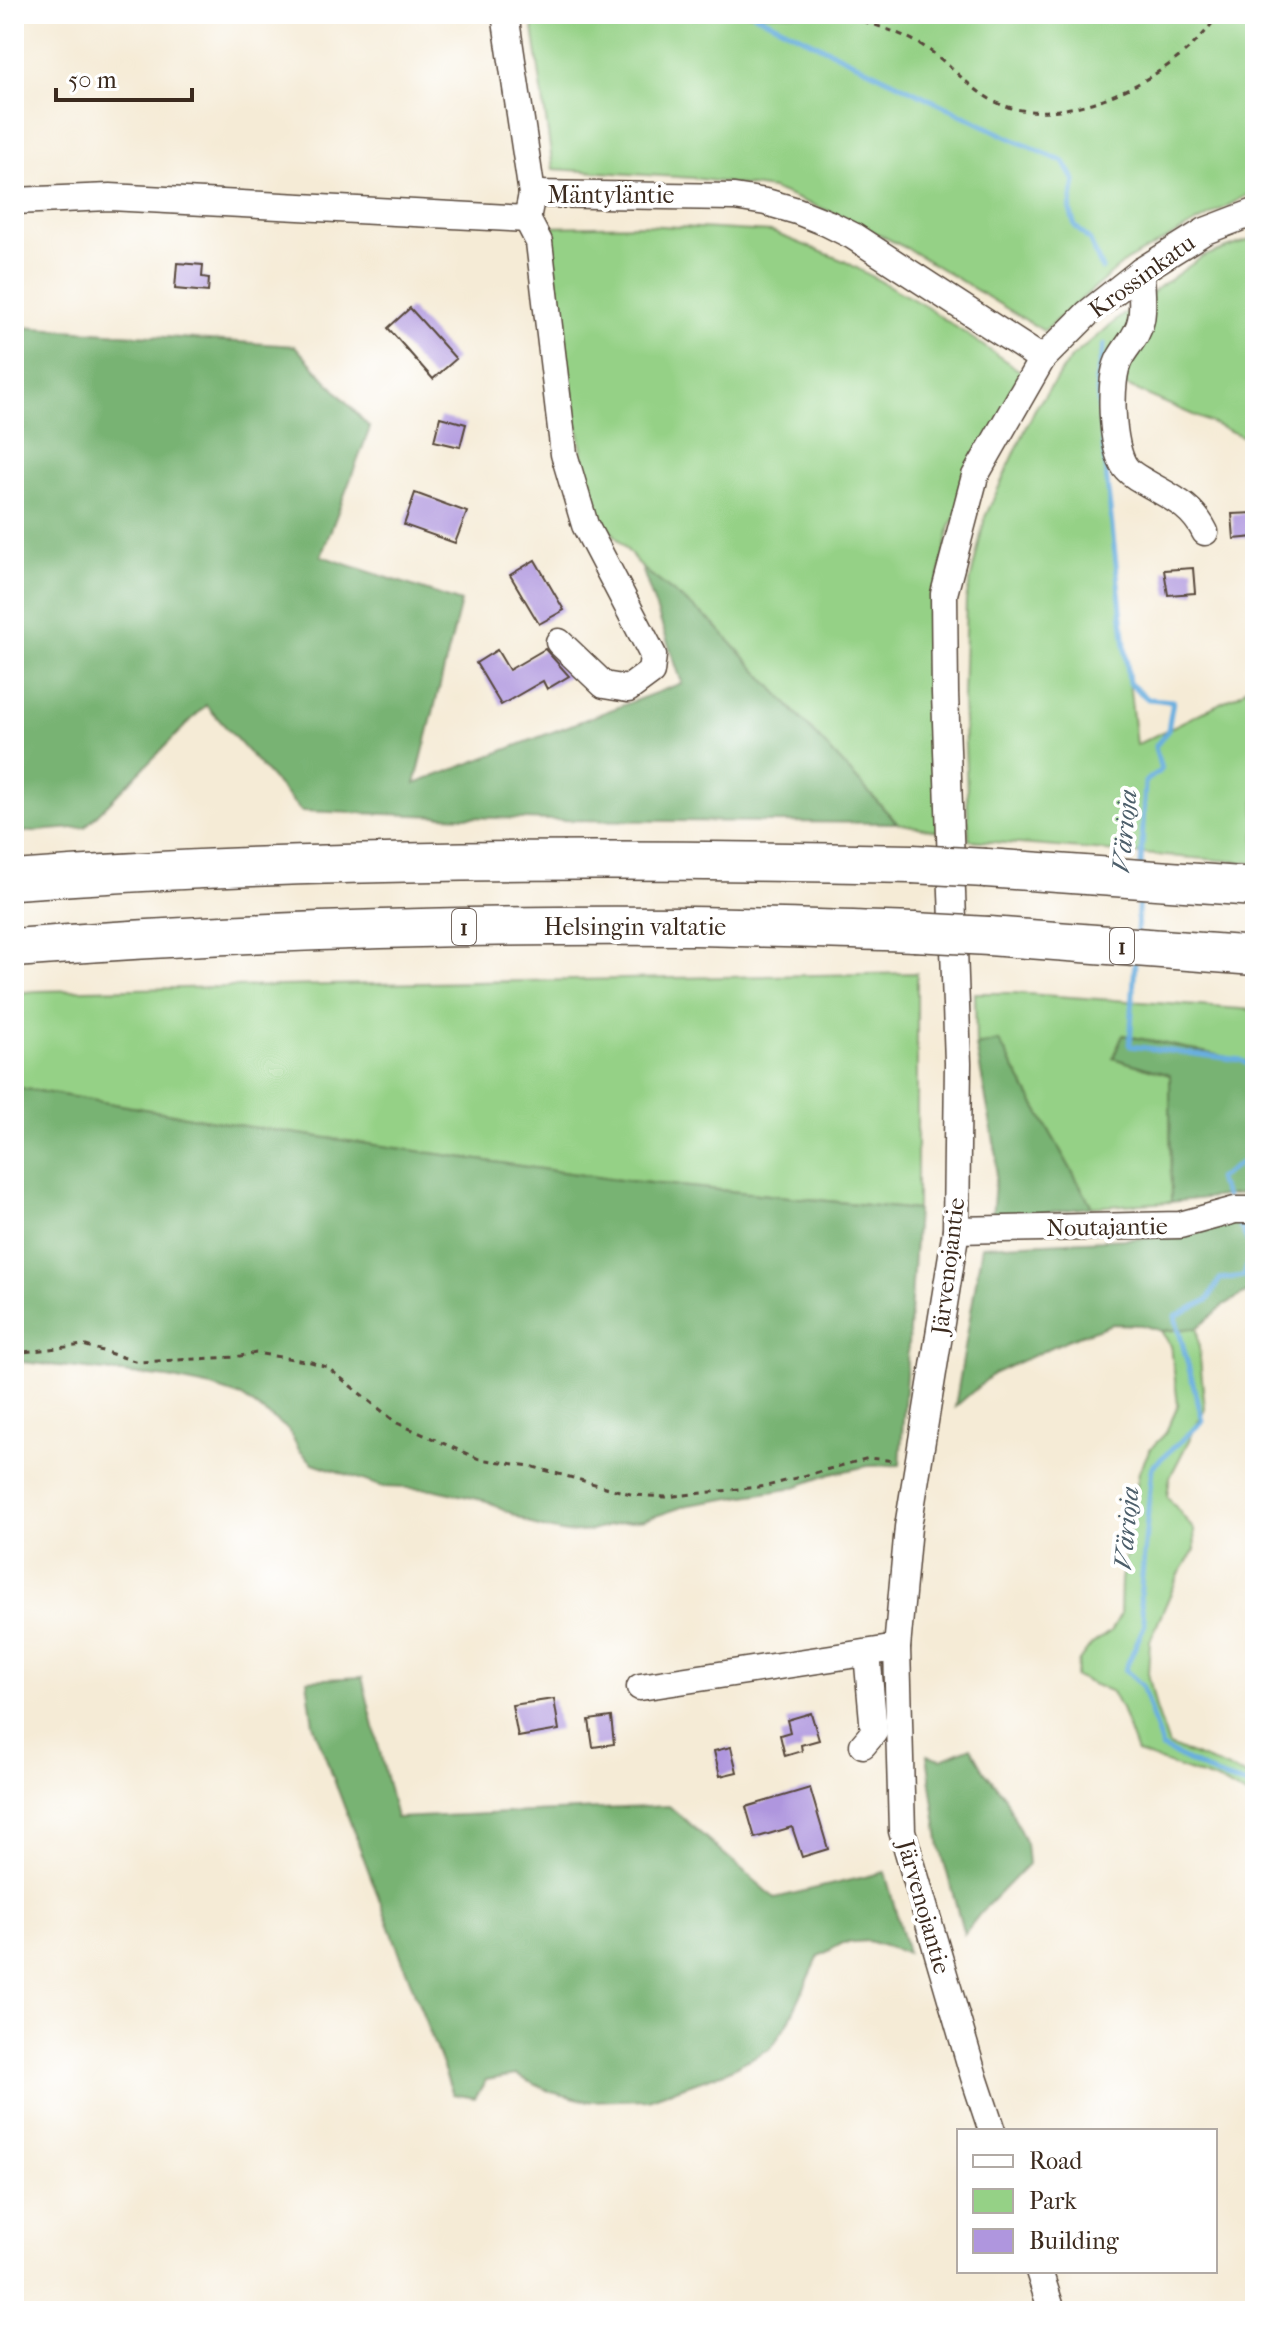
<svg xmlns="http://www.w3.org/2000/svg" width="1269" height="2325" font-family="'IM FELL French Canon',serif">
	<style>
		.green { fill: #95d186; stroke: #687e52; stroke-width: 2 }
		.forest { fill: #78b373; stroke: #5a6e48; stroke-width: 2 }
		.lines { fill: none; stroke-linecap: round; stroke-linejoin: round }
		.stream { stroke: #69afdf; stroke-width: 5 }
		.building { fill: #af96de }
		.minor-casing { stroke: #57473a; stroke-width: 29 }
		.highway-casing { stroke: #57473a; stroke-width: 41 }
		.path { stroke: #57473a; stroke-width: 3; stroke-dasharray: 6 6; stroke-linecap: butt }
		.minor { stroke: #fff; stroke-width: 26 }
		.highway { stroke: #fff; stroke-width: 38 }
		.highway-bridge-casing { stroke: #57473a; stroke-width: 41; stroke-linecap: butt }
		.highway-bridge { stroke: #fff; stroke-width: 38 }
		.labels { text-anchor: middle; stroke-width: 8; stroke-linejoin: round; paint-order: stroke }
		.shield { fill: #fff; stroke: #766a62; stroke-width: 2 }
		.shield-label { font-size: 22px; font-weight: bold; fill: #3b2a1e }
		.street-label { font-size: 24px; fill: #3b2a1e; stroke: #fff }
		.water-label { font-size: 26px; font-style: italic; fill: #4d5f6b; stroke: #fff }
	</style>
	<rect width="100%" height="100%" fill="#fff"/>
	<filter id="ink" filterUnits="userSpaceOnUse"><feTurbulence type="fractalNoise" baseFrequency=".0125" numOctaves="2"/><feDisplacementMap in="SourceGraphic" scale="16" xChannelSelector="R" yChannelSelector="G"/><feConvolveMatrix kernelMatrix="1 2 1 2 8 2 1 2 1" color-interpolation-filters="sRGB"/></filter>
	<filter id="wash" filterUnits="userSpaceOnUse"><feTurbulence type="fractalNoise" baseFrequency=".006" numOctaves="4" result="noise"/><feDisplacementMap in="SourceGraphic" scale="32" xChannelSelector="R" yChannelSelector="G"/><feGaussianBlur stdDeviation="1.8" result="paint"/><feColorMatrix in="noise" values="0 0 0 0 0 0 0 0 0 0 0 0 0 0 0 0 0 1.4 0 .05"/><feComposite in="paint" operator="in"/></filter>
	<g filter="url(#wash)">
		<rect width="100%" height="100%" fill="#f5ebd6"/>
		<g class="green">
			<path d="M531,14H1255V191L1126,261L1044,331L908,249L844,217L772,189L693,178L553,169Z"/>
			<path d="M643,225L772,232L844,261L925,306L1026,375L950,527L930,619L938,831L897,823L712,623L642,568L591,507L545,227Z"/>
			<path d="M1255,238V442L1113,380H1096L1136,745L1241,693L1255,680V863L969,840L963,698L966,600L985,517L1035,409L1072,357L1141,300L1202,257Z"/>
			<path d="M917,973V1210L611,1179L244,1126L14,1087V993L37,991Z"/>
			<path d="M975,993H1013L1255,1010V1063L1123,1035L1113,1058L1170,1075L1171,1202L1092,1207L999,1041L976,1046Z"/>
			<path d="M1197,1328L1205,1409L1170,1477L1167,1496L1194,1530L1195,1550L1179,1574L1150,1641L1148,1673L1156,1708L1169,1746L1255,1779V1801L1225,1784L1137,1753L1121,1709L1112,1692L1075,1677L1079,1661L1091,1645L1112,1630L1120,1615L1121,1580L1139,1472L1150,1449L1165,1434L1178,1405L1171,1346L1161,1331Z"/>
		</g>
		<g class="forest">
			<path d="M18,224L21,327L295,346L370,428L321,556L461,602L415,784L682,683L642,568L712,622L897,823L552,820L301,811L206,705L85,827L14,833V225Z"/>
			<path d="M1123,1035L1255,1063V1168L1240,1194L1171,1202L1170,1075L1113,1058Z"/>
			<path d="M999,1041L1092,1207L992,1219L997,1157L976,1046Z"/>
			<path d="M14,1087L244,1126L611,1179L917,1210L900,1465L868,1466L831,1474L789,1489L688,1505L644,1520L615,1524L591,1531L566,1533L538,1527L487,1501L432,1489L383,1487L313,1463L299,1450L289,1430L242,1397L212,1387L168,1378L14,1361Z"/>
			<path d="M1245,1220L1255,1251V1288L1224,1305L1197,1328L1161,1331L1142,1325L1112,1324L1067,1340L993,1374L955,1407L982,1246L1187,1236Z"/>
			<path d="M362,1677L396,1818L669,1806L775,1898L885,1872L907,1953L868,1941L843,1943L819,1956L788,2023L771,2048L727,2071L648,2099L588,2101L551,2092L516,2075L486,2080L475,2098L453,2094L313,1724L307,1680Z"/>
			<path d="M971,1747L985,1772L1004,1795L1026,1844L1028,1864L983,1910L964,1934L940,1847L927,1755L942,1759Z"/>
		</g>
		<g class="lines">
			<g class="stream">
				<path d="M754,14L1014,140L1064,162L1075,181L1070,210L1075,226L1090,241L1102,269"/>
				<path d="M1104,345L1096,380L1129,683L1148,699L1173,701L1168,730L1155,747L1161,770L1145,782L1141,866"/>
				<path d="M1137,934L1139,892"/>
				<path d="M1135,960L1130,1046L1241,1060L1255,1069"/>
				<path d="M1226,1197L1217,1179L1248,1158L1255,1148"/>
				<path d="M1239,1224L1252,1250L1244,1276L1220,1279L1208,1300L1175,1316L1203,1421L1152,1467L1140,1598L1145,1624L1125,1670L1142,1685L1162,1748L1218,1776L1255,1788"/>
			</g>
		</g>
		<g id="blocks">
			<g class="building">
				<path d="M177,263L203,265L202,277L209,278L208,292L175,289Z"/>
				<path d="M410,308L456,359L433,379L388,328Z"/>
				<path d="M440,417L466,424L460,447L434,441Z"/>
				<path d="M415,493L467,512L455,543L404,525Z"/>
				<path d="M1255,513V537L1234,539L1232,514Z"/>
				<path d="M535,560L564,610L539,624L510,575Z"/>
				<path d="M1193,568L1195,593L1168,595L1164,570Z"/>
				<path d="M545,649L569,676L547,689L543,681L501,705L476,663L497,650L509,670Z"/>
				<path d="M554,1699L559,1730L518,1737L512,1705Z"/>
				<path d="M811,1713L819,1740L801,1745L802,1751L785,1756L780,1735L790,1732L787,1720Z"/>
				<path d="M611,1717L614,1744L593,1747L589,1720Z"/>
				<path d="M731,1747L737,1772L720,1776L714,1751Z"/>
				<path d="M810,1788L828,1849L802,1857L792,1827L755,1838L746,1807Z"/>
			</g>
		</g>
	</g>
	<g filter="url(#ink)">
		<use href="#blocks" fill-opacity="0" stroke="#57473a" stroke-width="2"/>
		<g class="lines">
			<defs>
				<g id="minor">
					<path d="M505,14L532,194"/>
					<path d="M14,201L110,197L527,219"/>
					<path d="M527,219L539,242L564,454L585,525L653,655L651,672L628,689L604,685L559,642"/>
					<path d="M527,219L532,194L734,197L766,202L797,211L827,223L853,236L1042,359"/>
					<path d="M1141,271C1141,286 1144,305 1141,320C1138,336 1127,345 1120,358C1108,379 1111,447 1125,467C1130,474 1138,478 1145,482C1170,497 1192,505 1205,532"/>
					<path d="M956,1230L1180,1225L1235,1210H1255"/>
					<path d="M640,1687L897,1648"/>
					<path d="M863,1745L874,1732L867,1653"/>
					<path d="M992,2131L974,2077L902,1831L897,1648L908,1527L956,1230L958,1063L945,693L944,594L975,476L1042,359L1088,313L1141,271L1205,231L1255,212"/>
					<path d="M1039,2271L1052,2311"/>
				</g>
				<g id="highway">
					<path d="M986,868L1255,887"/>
					<path d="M14,880C313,858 612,858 912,864"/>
					<path d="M989,936L1255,956"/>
					<path d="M14,948C239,931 465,924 690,926C765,927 840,930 914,932"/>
				</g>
			</defs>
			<use href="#minor" class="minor-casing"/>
			<use href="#highway" class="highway-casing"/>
			<g class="path">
				<path d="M841,14C869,24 901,31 926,48C952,65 975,96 1005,106C1071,129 1184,73 1218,14"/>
				<path d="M14,1349L24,1352L83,1345L138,1362L235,1357L256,1353L311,1362L327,1367L397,1423L479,1459L530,1466L634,1495L666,1497L767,1486L869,1458L895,1461"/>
			</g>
			<use href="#minor" class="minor"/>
			<use href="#highway" class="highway"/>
			<defs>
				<g id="highway-bridge">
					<path d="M912,864L986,868"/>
					<path d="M914,932L989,936"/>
				</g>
			</defs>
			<use href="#highway-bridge" class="highway-bridge-casing"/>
			<use href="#highway-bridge" class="highway-bridge"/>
		</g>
	</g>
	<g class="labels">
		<g class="shield">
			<rect x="452" y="909" width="24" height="36" rx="6"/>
			<rect x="1110" y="928" width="24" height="36" rx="6"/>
		</g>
		<g class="shield-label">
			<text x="464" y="935">1</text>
			<text x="1122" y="954">1</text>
		</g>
		<g class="street-label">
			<text x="611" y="203">Mäntyläntie</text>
			<text transform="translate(1142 276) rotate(-36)" y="8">Krossinkatu</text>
			<text x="635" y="935">Helsingin valtatie</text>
			<text transform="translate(1107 1227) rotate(-1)" y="8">Noutajantie</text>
			<text transform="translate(948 1266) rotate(-83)" y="8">Järvenojantie</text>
			<text transform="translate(924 1907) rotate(74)" y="8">Järvenojantie</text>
		</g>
		<g class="water-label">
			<text transform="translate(1124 831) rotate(-85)" y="9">Värioja</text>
			<text transform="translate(1126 1528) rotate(-85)" y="9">Värioja</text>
		</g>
	</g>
	<rect width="1269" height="2325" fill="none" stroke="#fff" stroke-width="48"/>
	<rect x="957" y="2129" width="260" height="144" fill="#ffffff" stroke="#b1aaa5" stroke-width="2"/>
	<rect x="973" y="2155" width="40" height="12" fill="#ffffff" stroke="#b1aaa5" stroke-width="2"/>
	<text x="1029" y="2169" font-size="24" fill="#3b2a1e">Road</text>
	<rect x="973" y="2189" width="40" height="24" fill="#95d186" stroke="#b1aaa5" stroke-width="2"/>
	<text x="1029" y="2209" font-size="24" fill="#3b2a1e">Park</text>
	<rect x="973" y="2229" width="40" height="24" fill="#af96de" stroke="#b1aaa5" stroke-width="2"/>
	<text x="1029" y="2249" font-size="24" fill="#3b2a1e">Building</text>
	<path d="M56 88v12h136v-12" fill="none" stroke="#3b2a1e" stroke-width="4"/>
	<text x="68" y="88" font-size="24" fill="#3b2a1e" stroke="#ffffff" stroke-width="6" paint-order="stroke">50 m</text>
</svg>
